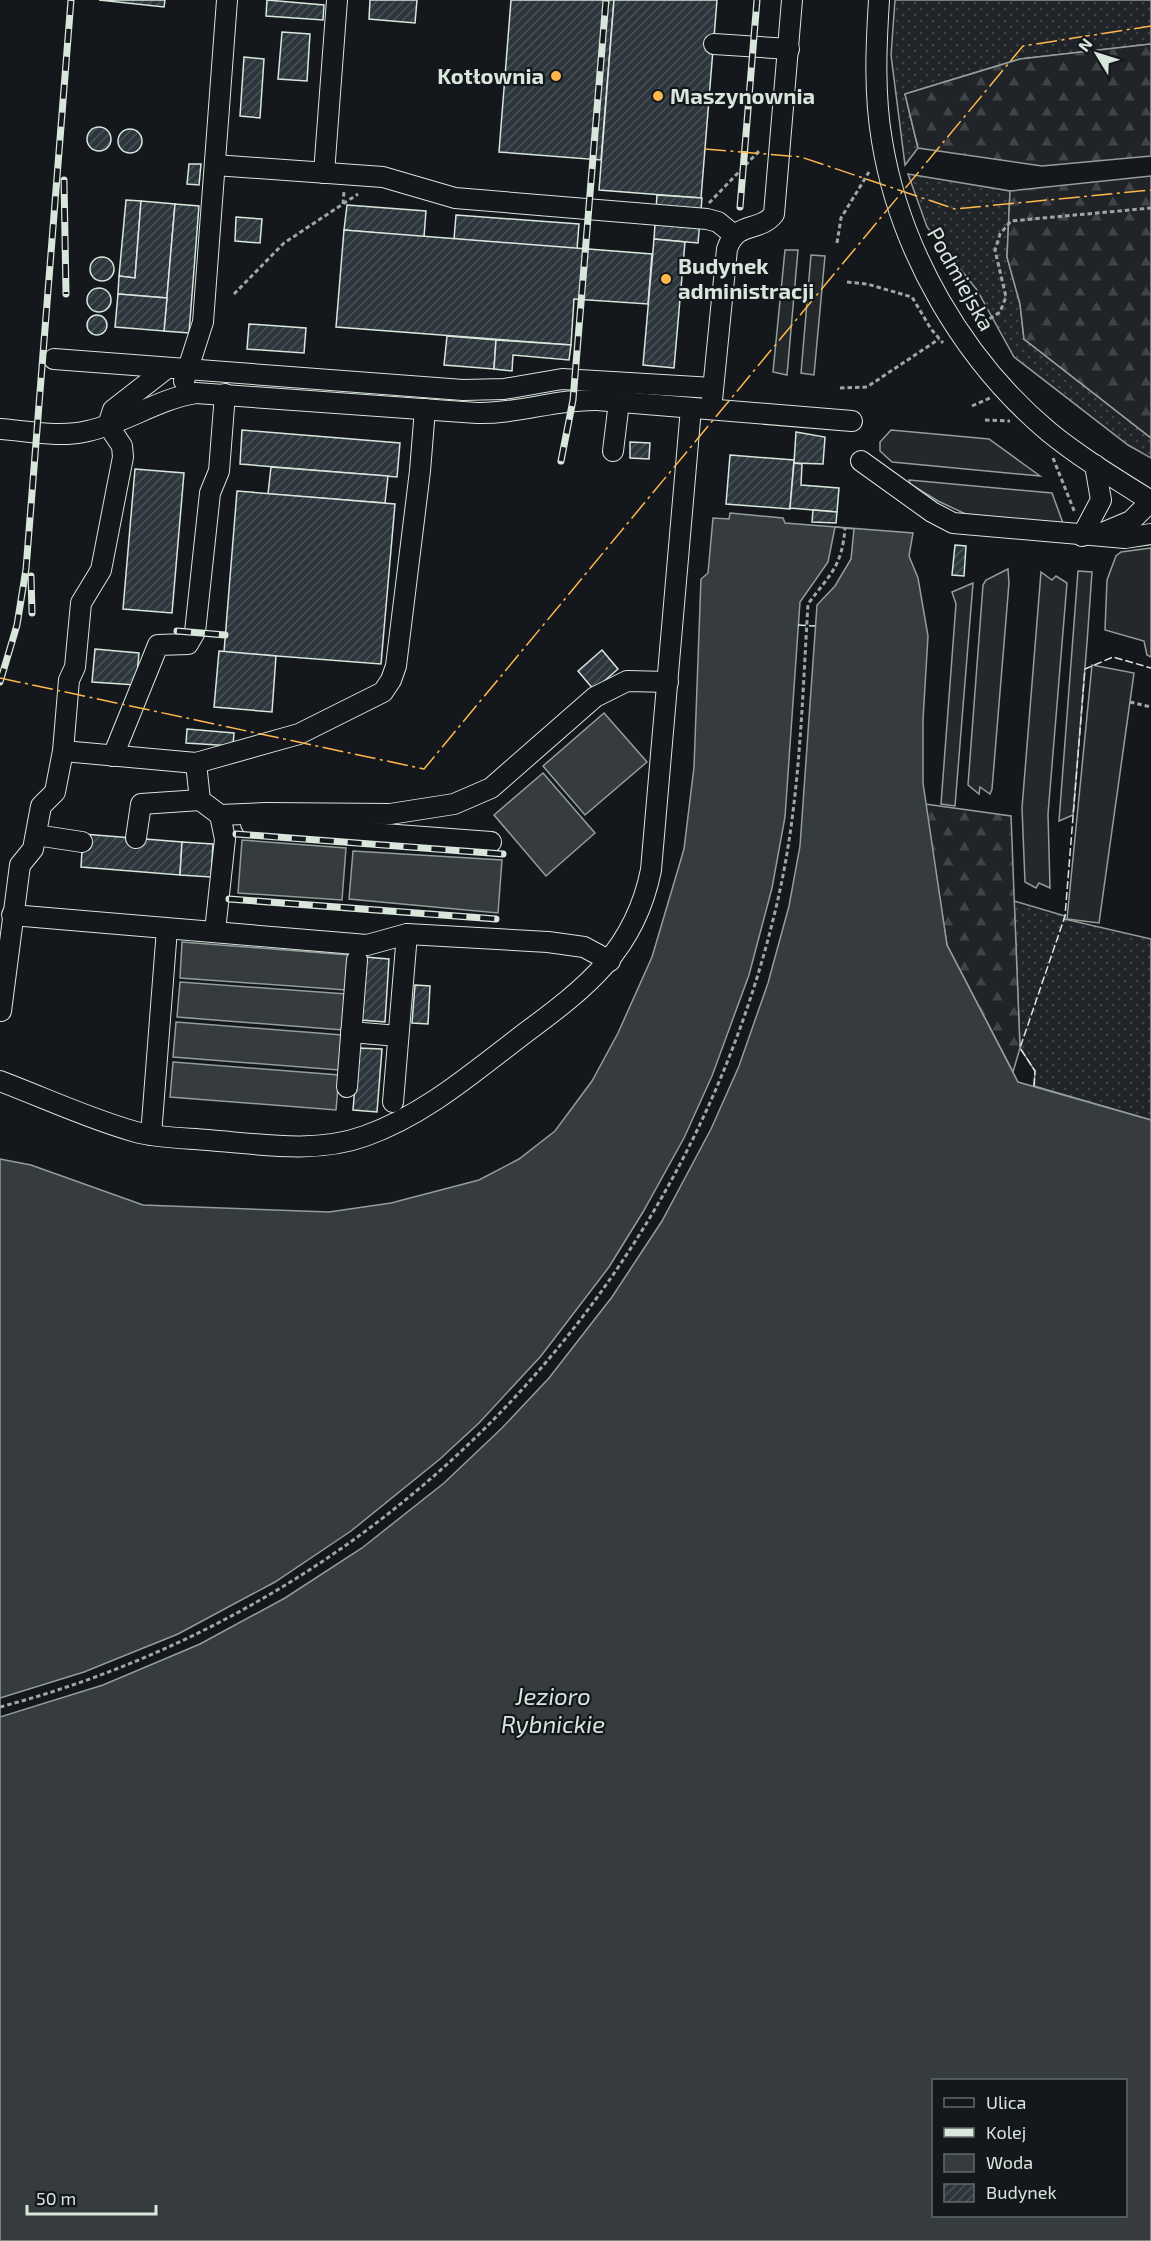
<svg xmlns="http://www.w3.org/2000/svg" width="1151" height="2241" font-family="'Exo 2',sans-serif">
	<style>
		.grass { fill: url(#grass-dots); stroke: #939e99; stroke-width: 1.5 }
		.forest { fill: url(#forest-firs); stroke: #939e99; stroke-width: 1.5 }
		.parking { fill: #24282b; stroke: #939e99; stroke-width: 1.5 }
		.water { fill: #363b3e; stroke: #939e99; stroke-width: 1.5; fill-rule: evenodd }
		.pier { fill: #14181c; stroke: #939e99; stroke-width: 1.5 }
		.building { fill: url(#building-hatch); stroke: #d8e6dc; stroke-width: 1.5 }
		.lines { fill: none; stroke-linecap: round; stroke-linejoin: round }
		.minor-casing { stroke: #d8e6dc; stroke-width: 22 }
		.path { stroke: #9da8a2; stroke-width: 3; stroke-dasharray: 4.5 3; stroke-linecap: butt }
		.minor { stroke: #14181c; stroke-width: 20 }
		.rail-casing { stroke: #d8e6dc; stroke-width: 7 }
		.rail { stroke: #14181c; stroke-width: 4.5; stroke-dasharray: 14; stroke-linecap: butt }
		.fence { stroke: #d8e6dc; stroke-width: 1.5; stroke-dasharray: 8 3; stroke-linecap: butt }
		.power { stroke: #ffb74d; stroke-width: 1.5; stroke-dasharray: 21 4.5 3 4.5; stroke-linecap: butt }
		.poi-dot { fill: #ffb74d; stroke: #14181c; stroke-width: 2 }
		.labels { text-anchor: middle; stroke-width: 4.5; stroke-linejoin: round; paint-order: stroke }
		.poi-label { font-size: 22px; font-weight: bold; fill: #d8e6dc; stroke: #14181c; text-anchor: start }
		.street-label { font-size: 22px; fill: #d8e6dc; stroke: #14181c }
		.water-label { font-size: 24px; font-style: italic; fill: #d8e6dc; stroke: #14181c }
	</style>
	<defs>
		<pattern id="grass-dots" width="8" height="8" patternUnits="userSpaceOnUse" patternTransform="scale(1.5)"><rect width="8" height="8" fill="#202428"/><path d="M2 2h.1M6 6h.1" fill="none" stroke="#404447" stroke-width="1.8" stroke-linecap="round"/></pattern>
		<pattern id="forest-firs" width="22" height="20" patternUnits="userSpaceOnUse" patternTransform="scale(1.5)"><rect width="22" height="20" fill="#202428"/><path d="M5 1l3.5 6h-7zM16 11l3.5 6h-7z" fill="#404447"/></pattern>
		<pattern id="building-hatch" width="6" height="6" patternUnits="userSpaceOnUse" patternTransform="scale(1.5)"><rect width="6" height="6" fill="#2c363c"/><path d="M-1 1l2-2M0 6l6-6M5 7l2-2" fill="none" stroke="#4a5358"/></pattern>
	</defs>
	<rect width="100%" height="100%" fill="#14181c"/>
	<g class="grass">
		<path d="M895,0H1151V44L1020,59L905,94L918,148L905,165L891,55Z"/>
		<path d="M908,174L1010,191L1007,257L1020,304L1024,339L1151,438V458L1128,445L1014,357L977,290L927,227Z"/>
		<path d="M1014,901L1065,916L1064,919L1151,939V1120L1034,1086L1035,1071L1020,1048Z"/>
	</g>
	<g class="forest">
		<path d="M1151,44V156L1042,166L918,148L905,94L1020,59Z"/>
		<path d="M1151,176V438L1024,339L1020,304L1007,257L1010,191Z"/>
		<path d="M925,804L1011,816L1020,1048L1013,1072L947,945Z"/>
	</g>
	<g class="parking">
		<path d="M785,250H798L787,375L773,372Z"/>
		<path d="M811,255L825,256L814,375L801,373Z"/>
		<path d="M891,430L989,439L1040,476L892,462L880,451V442Z"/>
		<path d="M909,480L1052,493L1064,526L974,518L938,501L910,484Z"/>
		<path d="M1151,548V657L1147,655L1144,641L1105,630L1107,580L1116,556L1121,552Z"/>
		<path d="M1008,569L1009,583L992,789L990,794L980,787L979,794L968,785L983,585L986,580Z"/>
		<path d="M1078,571L1092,572L1087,643L1073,815L1059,821Z"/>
		<path d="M1041,572L1052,580L1056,576L1067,583L1048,814L1050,888L1039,883L1036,888L1025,882L1022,808Z"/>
		<path d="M973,583L955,806L941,804L956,604L952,592Z"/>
		<path d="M1092,665L1134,673L1099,923L1067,919Z"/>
	</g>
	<g class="water">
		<path d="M730,513L783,518L785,523L913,533L909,556L918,578L928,636L923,720V783L947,945L1018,1082L1151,1120V2241H0V1159L31,1165L143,1205L329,1212L391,1203L479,1180L519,1159L555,1131L592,1081L618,1033L652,957L684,849L694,767L701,579L708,573L713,518L729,519ZM934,2080H1126V2216H934Z"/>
		<path d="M604,713L647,762L585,815L543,766Z"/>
		<path d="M543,773L595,833L546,876L494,815Z"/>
		<path d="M242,840L346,848L342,900L238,893Z"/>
		<path d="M353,851L502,860L498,913L349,899Z"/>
		<path d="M182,942L349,955L346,990L180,978Z"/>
		<path d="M180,982L346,994L343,1030L177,1017Z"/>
		<path d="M176,1022L342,1035L339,1070L173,1057Z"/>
		<path d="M173,1062L339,1075L336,1110L170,1097Z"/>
	</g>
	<path class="pier" d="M835,527L854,529L851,559L835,586L817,605L800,846L789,906L768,983L739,1066L711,1129L662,1221L612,1297L549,1378L502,1428L444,1483L362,1548L285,1598L200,1644L103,1685L0,1717V1698L84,1672L178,1634L275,1582L351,1531L440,1459L479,1423L541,1356L609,1267L643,1212L684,1138L712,1076L749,975L772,888L785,817L800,602L828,562Z"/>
	<g class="building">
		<path d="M99,0H165L164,7Z"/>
		<path d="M267,0L324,5L323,20L266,16Z"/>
		<path d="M370,0H417L415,23L369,19Z"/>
		<path d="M511,0H614L601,160L499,152Z"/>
		<path d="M614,0H717L701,198L599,190Z"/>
		<path d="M282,32L310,34L307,81L278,79Z"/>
		<path d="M244,57L264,59L260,118L240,116Z"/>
		<circle cx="99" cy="139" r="12"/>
		<circle cx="130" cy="141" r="12"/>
		<path d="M189,164H201L199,185L187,184Z"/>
		<path d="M657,195L702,198L698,243L654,239Z"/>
		<path d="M126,200L141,201L135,278L119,276Z"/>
		<path d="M141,201L175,204L167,298L118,294L119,276L135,278Z"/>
		<path d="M175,204L199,206L189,333L164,331Z"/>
		<path d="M347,205L426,211L424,237L344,230Z"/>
		<path d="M456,215L579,224L577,249L454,239Z"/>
		<path d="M236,217L262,219L260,243L235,241Z"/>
		<path d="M344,230L652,254L648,304L574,299L571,345L336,327Z"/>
		<path d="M654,239L685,242L674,368L643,365Z"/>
		<circle cx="102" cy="269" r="12"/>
		<circle cx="99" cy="300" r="12"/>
		<path d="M118,294L167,298L164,331L115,327Z"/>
		<circle cx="97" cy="325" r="10"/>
		<path d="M249,324L306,328L304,353L247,349Z"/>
		<path d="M447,336L496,340L494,369L444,365Z"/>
		<path d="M496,340L571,345L569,360L513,355L512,371L494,369Z"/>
		<path d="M242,430L400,443L397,477L240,464Z"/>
		<path d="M796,432L825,437L823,464L794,463Z"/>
		<path d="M630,442L650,443L649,459L630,458Z"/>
		<path d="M730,455L794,460L790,509L726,504Z"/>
		<path d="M794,463L802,464L801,485L839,488L837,512L790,508Z"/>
		<path d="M271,467L388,476L385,503L268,494Z"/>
		<path d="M135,469L184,473L172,613L123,609Z"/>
		<path d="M237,491L395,504L381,664L224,652Z"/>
		<path d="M813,510L837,512L836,523L812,522Z"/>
		<path d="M955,545L966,546L964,576L952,575Z"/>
		<path d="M95,649L139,653L136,685L92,682Z"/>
		<path d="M602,650L618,669L594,690L578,671Z"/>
		<path d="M219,651L276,656L272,712L214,707Z"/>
		<path d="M187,729L234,733L233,746L186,743Z"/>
		<path d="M83,834L182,842L180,875L81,867Z"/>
		<path d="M182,842L213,844L211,877L180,875Z"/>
		<path d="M365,957L389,959L385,1022L361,1020Z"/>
		<path d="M415,985L430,986L428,1024L412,1023Z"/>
		<path d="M358,1048L382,1049L377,1112L353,1110Z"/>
	</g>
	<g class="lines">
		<defs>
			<g id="minor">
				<path d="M879,0C876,47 874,94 882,141C900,251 963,360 1049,432C1081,458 1116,479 1151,501"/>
				<path d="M714,44L789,49"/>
				<path d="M215,165L383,177L455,198L707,219L718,222L734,235"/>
				<path d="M324,173L337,0"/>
				<path d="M54,359L463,390L504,389L562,379L713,388"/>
				<path d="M184,381L203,322L227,0"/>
				<path d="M712,400L727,249C737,220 759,233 774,214L792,0"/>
				<path d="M0,429C28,431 60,438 88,431C125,423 158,399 196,393L477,413C518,414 556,399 597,400L852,421"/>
				<path d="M613,451L619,402"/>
				<path d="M861,461L932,512L953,523L1125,538L1151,534"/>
				<path d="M1100,534L1131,521L1151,501"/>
				<path d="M1082,536L1101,500L1095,465"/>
				<path d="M63,751L196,763L299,734L383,692L391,680L396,666L420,471L425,409"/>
				<path d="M113,756L158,645L188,644L195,632L210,493L219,471L225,394"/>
				<path d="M196,763L200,800L220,815L225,839L215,931"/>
				<path d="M220,815L266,813L390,814L454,804L491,788L595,697L627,681L668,682"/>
				<path d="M251,824L491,842"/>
				<path d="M36,835L82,842"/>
				<path d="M136,838L141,804L200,800"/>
				<path d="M12,915L367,945L407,934L548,942L584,947L610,961"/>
				<path d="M1,1011L20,865L33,849L41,806L55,792L63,751L69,680L75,667L81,603L101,570L123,457L122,446L108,425L113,410L167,368"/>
				<path d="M351,1032L398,1036"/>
				<path d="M0,1081C45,1098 89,1119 136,1132C159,1138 184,1138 208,1140C259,1144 316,1154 365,1136C425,1115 475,1071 525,1033C587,987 635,950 651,870L691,408"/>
				<path d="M347,1087L357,960"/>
				<path d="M393,1102L407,934"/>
				<path d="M151,1135L167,929"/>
			</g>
		</defs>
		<use href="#minor" class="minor-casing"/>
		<g class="path">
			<path d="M709,203L761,149"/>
			<path d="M343,204L344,191"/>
			<path d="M837,243L841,218L869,172"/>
			<path d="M847,282L867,284L912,297L931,329L943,343"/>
			<path d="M234,294L284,243L358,194"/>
			<path d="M977,327L1000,312L1006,297L995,250L1000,234L1011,221L1151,208"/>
			<path d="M840,388L867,387L939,339"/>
			<path d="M972,406L990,398"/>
			<path d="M985,420L1010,421"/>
			<path d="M1053,458L1075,513"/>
			<path d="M1130,702L1151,707"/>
			<path d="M0,1707C389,1604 689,1291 778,899C800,803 802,702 808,604C830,574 842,567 845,528"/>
		</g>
		<use href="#minor" class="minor"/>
		<defs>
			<g id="rail">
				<path d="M64,180L66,294"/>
				<path d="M740,207L757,0"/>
				<path d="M561,461L573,400L606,0"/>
				<path d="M31,576L32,613"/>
				<path d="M177,631L225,635"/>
				<path d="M0,682L17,625L26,569L71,0"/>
				<path d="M236,834L503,854"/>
				<path d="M229,899L496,919"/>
			</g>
		</defs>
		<use href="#rail" class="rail-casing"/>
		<use href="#rail" class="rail"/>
		<g class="fence">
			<path d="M798,625L815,626"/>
			<path d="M1034,1086L1035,1071L1020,1048L1065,916L1085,669L1113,657L1151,668"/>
		</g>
		<g class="power">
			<path d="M705,149L801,157L955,209L1151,190"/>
			<path d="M0,678L424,769L1023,46L1151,26"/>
		</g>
	</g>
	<g class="poi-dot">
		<circle cx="556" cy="76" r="6"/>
		<circle cx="658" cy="96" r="6"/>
		<circle cx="666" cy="279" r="6"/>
	</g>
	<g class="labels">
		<g class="poi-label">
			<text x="544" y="84" text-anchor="end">Kotłownia</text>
			<text x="670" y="104">Maszynownia</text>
			<text x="678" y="274">Budynek<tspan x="678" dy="25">administracji</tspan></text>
		</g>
		<g class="street-label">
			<text transform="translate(961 279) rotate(61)" y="8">Podmiejska</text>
		</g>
		<g class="water-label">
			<text x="553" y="1705">Jezioro<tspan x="553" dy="28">Rybnickie</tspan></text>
		</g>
	</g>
	<rect x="932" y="2079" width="195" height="138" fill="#14181c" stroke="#626a69" stroke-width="1.5"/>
	<rect x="944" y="2098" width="30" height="9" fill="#14181c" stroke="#626a69" stroke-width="1.5"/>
	<text x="986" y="2109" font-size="18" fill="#d8e6dc">Ulica</text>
	<rect x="944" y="2128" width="30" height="9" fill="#d8e6dc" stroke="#626a69" stroke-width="1.5"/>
	<text x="986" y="2139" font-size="18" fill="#d8e6dc">Kolej</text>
	<rect x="944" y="2154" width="30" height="18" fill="#363b3e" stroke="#626a69" stroke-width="1.5"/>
	<text x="986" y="2169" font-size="18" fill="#d8e6dc">Woda</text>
	<rect x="944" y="2184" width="30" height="18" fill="url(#building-hatch)" stroke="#626a69" stroke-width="1.5"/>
	<text x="986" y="2199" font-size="18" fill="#d8e6dc">Budynek</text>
	<g transform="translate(1097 54) rotate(308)" stroke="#14181c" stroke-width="4.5" paint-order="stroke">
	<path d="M0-4.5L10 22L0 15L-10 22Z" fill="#d8e6dc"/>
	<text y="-9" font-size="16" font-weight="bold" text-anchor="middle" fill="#d8e6dc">N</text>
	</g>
	<path d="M27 2205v9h129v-9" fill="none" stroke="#d8e6dc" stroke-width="3"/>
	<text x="36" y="2205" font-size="18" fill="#d8e6dc" stroke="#14181c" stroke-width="4.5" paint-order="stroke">50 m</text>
</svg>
